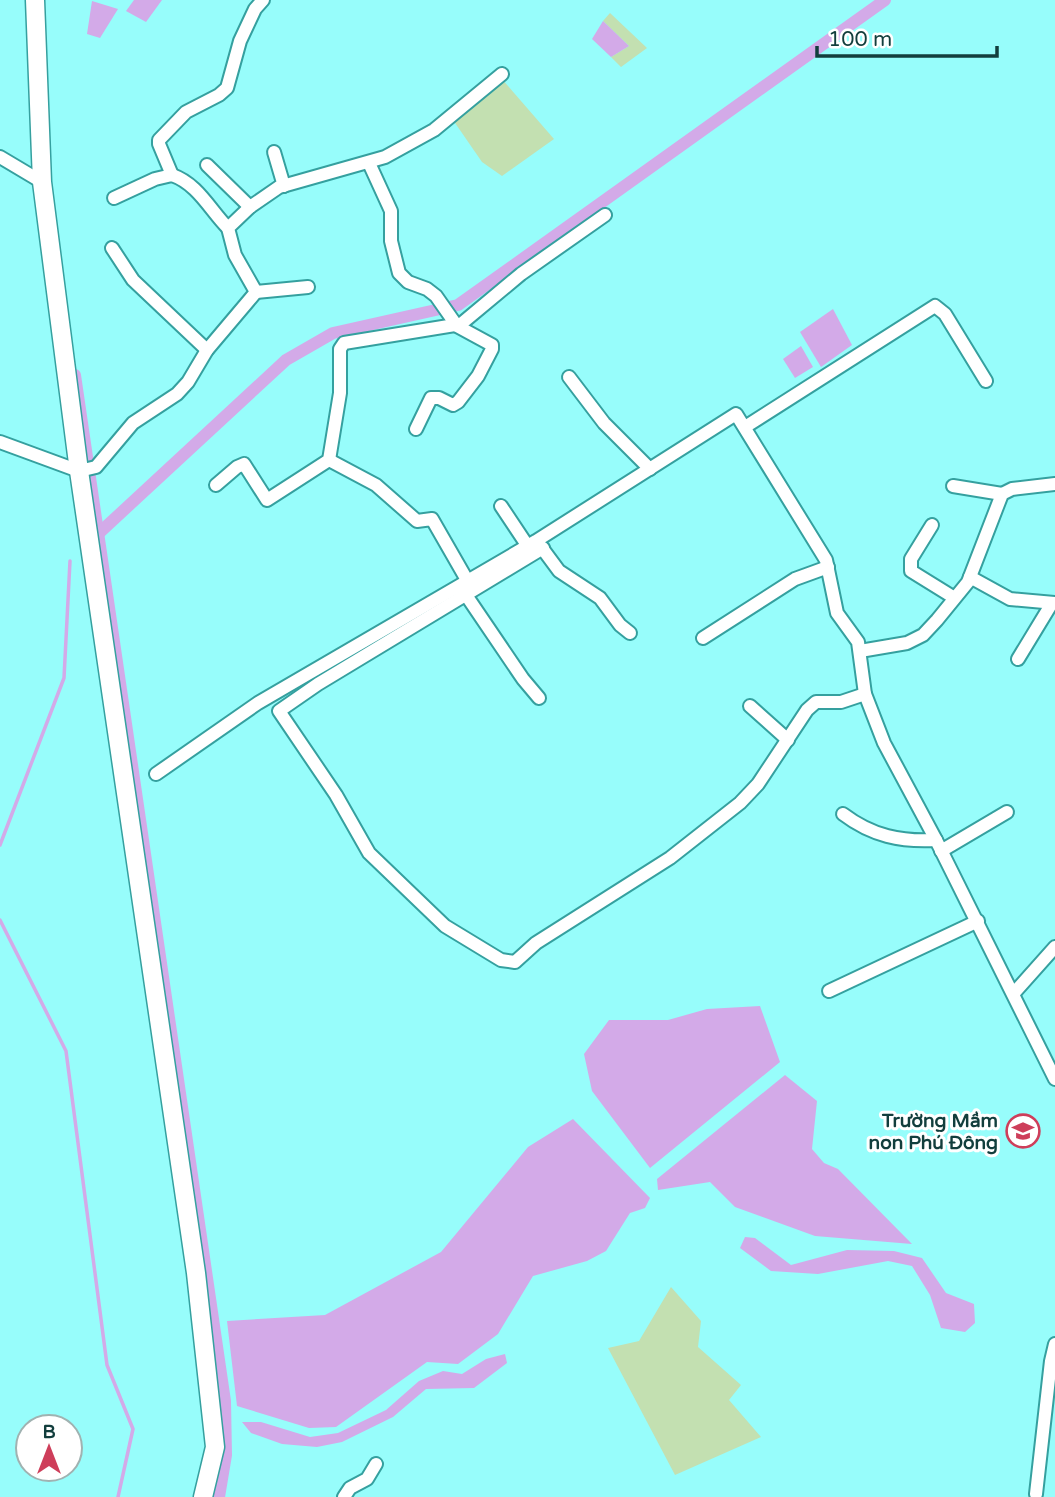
<svg xmlns="http://www.w3.org/2000/svg" width="1055" height="1497" font-family="'Varela Round',sans-serif">
	<style>
		.green { fill: #c3e0b1 }
		.water { fill: #d3aae8 }
		.lines { fill: none; stroke-linecap: round; stroke-linejoin: round }
		.stream { stroke: #d3aae8; stroke-width: 3.5 }
		.canal { stroke: #d3aae8; stroke-width: 12 }
		.street-casing { stroke: #35a09f; stroke-width: 16 }
		.secondary-casing { stroke: #35a09f; stroke-width: 21 }
		.street { stroke: #fff; stroke-width: 12 }
		.secondary { stroke: #fff; stroke-width: 18 }
		.labels { text-anchor: middle; stroke-width: 6; stroke-linejoin: round; paint-order: stroke }
		.poi-label { font-size: 19px; font-weight: bold; fill: #123e3d; stroke: #fff; text-anchor: end }
	</style>
	<rect width="100%" height="100%" fill="#97fdfb"/>
	<g class="green">
		<path d="M610,13L647,48L621,67L611,57L629,46L603,21Z"/>
		<path d="M502,79L554,139L502,176L482,162L453,120Z"/>
		<path d="M671,1287L701,1321L698,1347L741,1385L729,1400L761,1437L675,1475L608,1348L639,1341Z"/>
	</g>
	<g class="water">
		<path d="M134,0H162L146,22L126,11Z"/>
		<path d="M92,1L118,9L100,38L87,34Z"/>
		<path d="M603,21L629,46L611,57L592,39Z"/>
		<path d="M833,309L852,345L821,367L800,332Z"/>
		<path d="M801,346L813,367L795,378L783,359Z"/>
		<path d="M760,1006L780,1062L650,1168L592,1091L584,1054L609,1020H668L707,1009Z"/>
		<path d="M785,1075L817,1101L812,1149L824,1163L838,1169L912,1244L815,1236L735,1207L710,1182L658,1190L657,1179Z"/>
		<path d="M573,1119L650,1198L645,1208L630,1213L606,1251L587,1261L533,1276L498,1334L458,1364L427,1362L336,1427L309,1428L237,1406L227,1321L325,1315L441,1252L528,1147Z"/>
		<path d="M745,1237L755,1238L791,1265L847,1250L894,1251L922,1258L946,1293L974,1304L975,1323L965,1332L941,1328L930,1295L912,1266L888,1261L818,1274L771,1271L740,1248Z"/>
		<path d="M505,1354L507,1363L474,1388L426,1389L393,1417L342,1442L317,1447L282,1444L251,1433L242,1422H261L310,1437L338,1433L386,1410L419,1381L443,1371L462,1374L486,1359Z"/>
	</g>
	<g class="lines">
		<g class="stream">
			<path d="M0,845L64,678L70,561"/>
			<path d="M0,920L66,1051L107,1365L133,1429L118,1497"/>
		</g>
		<g class="canal">
			<path d="M75,375L225,1401L226,1455L219,1497"/>
			<path d="M98,534L286,360L333,333L458,305L885,0"/>
		</g>
		<defs>
			<g id="street">
				<path d="M274,152L284,186"/>
				<path d="M0,157L42,182"/>
				<path d="M369,163L391,211V241L399,273L408,282L427,289L436,296L457,326L492,345V349L478,376L458,402L453,405L439,398H431L416,429"/>
				<path d="M207,165L250,207"/>
				<path d="M172,175L159,144V140L186,112L219,95L227,88L240,41L255,9L263,0"/>
				<path d="M114,198L155,179L172,175C198,184 210,210 228,228"/>
				<path d="M112,248L133,280L207,350"/>
				<path d="M256,292L308,287"/>
				<path d="M569,377L604,423L650,469"/>
				<path d="M745,427L935,306L945,314L986,381"/>
				<path d="M0,442L79,471L96,467L133,423L177,394L188,382L207,350L256,292L235,255L228,228L250,207L279,187L385,157L434,130L502,74"/>
				<path d="M329,460L376,485L417,521L432,519L467,580"/>
				<path d="M216,485L237,467L244,464L267,500L329,460L340,393V349L344,343L461,324L521,274L605,215"/>
				<path d="M953,486L1002,494"/>
				<path d="M501,506L527,545"/>
				<path d="M932,525L911,559V571L953,597"/>
				<path d="M539,544L559,571L600,598L620,625L630,633"/>
				<path d="M543,548L318,684L279,711L336,795L369,853L445,926L501,960L515,962L536,943L670,858L740,803L758,784L807,710L816,702H841L865,694"/>
				<path d="M970,577L1010,599L1055,603"/>
				<path d="M466,595L523,679L539,698"/>
				<path d="M703,638L795,579L828,567"/>
				<path d="M860,651L907,643L923,635L937,620L968,582L1002,494L1012,489L1055,484"/>
				<path d="M1018,659L1052,603"/>
				<path d="M750,706L788,740"/>
				<path d="M156,774L258,703L536,541L736,414L826,560L837,613L858,642L865,694L884,743L936,840L1055,1079"/>
				<path d="M843,814C872,836 901,842 936,840"/>
				<path d="M941,851L1007,812"/>
				<path d="M829,991L978,921"/>
				<path d="M1014,993L1055,947"/>
				<path d="M1036,1494L1051,1361L1055,1344"/>
				<path d="M344,1497L350,1488L367,1479L376,1464"/>
			</g>
			<path id="secondary" d="M35,0L42,182L79,471L196,1273L215,1447L203,1497"/>
		</defs>
		<use href="#street" class="street-casing"/>
		<use href="#secondary" class="secondary-casing"/>
		<use href="#street" class="street"/>
		<use href="#secondary" class="secondary"/>
	</g>
	<defs>
		<symbol id="school-ring" viewBox="-11 -11 22 22"><circle r="9.5" fill="#fff" stroke="#ce3e5a" stroke-width="1.5"/><path d="M0-5L7-2L0 1L-7-2ZM-4 1L0 2.5L4 1V4Q0 6-4 4Z" fill="#ce3e5a"/></symbol>
	</defs>
	<g fill-rule="evenodd">
		<use href="#school-ring" x="1004" y="1112" width="38" height="38"/>
	</g>
	<g class="labels">
		<g class="poi-label">
			<text x="998" y="1127">Trường Mầm<tspan x="998" dy="22">non Phú Đông</tspan></text>
		</g>
	</g>
	<g transform="translate(49 1448)"><circle r="33" fill="#ffffff" stroke="#a0b2b1" stroke-width="2"/>
	<path d="M0-5L12 26L0 18L-12 26Z" fill="#ce3e5a"/>
	<text y="-10" font-size="19" font-weight="bold" text-anchor="middle" fill="#123e3d">B</text>
	</g>
	<path d="M817 46v10h180v-10" fill="none" stroke="#123e3d" stroke-width="3.5"/>
	<text x="828" y="46" font-size="21" fill="#123e3d" stroke="#ffffff" stroke-width="5" paint-order="stroke">100 m</text>
</svg>
